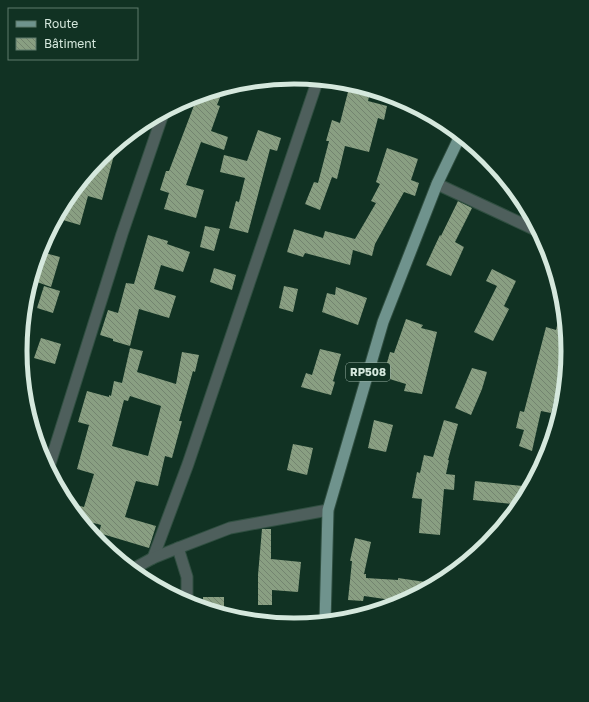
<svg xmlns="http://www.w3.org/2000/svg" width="589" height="702" font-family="'Golos Text',sans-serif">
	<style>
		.building { fill: url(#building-back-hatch); fill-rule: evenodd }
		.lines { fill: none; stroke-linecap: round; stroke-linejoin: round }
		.minor-casing { stroke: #304f41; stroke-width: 13 }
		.primary-casing { stroke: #304f41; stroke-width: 13 }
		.minor { stroke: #4e5f5c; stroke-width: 11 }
		.primary { stroke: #6f938d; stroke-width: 11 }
		.labels { text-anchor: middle; stroke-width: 4; stroke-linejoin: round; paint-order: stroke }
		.shield { fill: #113223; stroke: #9ab1a5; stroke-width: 1 }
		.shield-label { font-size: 11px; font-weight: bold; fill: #d5e8dd }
		.rim { fill: none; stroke: #d5e8dd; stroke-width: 5 }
	</style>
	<defs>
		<pattern id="building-back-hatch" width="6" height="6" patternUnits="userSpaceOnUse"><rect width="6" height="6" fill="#899f82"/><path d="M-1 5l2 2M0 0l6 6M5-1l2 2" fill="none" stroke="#73846f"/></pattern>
	</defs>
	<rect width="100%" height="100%" fill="#113223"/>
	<g class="building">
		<path d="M224,87L217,105L220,106L211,131L228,137L224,150L201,142L186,185L204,190L196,218L164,209L169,193L160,190L166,171H169L198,95Z"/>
		<path d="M349,88L370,93L368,101L387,106L384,120L378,118L369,152L345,146L337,179L332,177L320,210L305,204L314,182L318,183L329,141H326L332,120L340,123Z"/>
		<path d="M258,130L281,138L277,151L270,149L248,233L229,228L236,201L239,202L245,178L220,172L224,155L247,161Z"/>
		<path d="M117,144L102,200L88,196L80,225L56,218L66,198L101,157Z"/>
		<path d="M387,148L418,159L411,180L419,183L415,196L404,192L375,244L372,256L353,250L350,265L305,253L303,257L287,252L294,229L323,238L325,231L355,239L376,203L371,201L380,184L376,182Z"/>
		<path d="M458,201L472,208L455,242L464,247L451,276L426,265L440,235L441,236Z"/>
		<path d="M205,226L220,229L214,251L200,247Z"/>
		<path d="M148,235L168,241L167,244L190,252L183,272L161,265L154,289L176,296L169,318L139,309L130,346L113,341V339L100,335L108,310L118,313L126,283L134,284Z"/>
		<path d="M45,253L60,257L51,287L37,282Z"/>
		<path d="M214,268L236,275L232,290L210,282Z"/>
		<path d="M492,269L516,281L504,306L509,309L493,341L474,332L497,286L486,281Z"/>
		<path d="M44,286L60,291L53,313L37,308Z"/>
		<path d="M284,286L298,289L293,312L279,308Z"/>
		<path d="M336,287L367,298L358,325L322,312L327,293L335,295Z"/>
		<path d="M562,305L565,306L568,336L558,370L563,372L560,385L558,384L551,413L541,411L532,451L519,446L524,430L516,428L520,411L524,412L546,327L556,330Z"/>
		<path d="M406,319L423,325L421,328L437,332L422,394L404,391L406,384L383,377L390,352L394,353Z"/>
		<path d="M41,338L61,344L55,364L34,358Z"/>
		<path d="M130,348L143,351L137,372L176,384L182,352L199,355L195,372L193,371L179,421H182L172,458L165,456L158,486L136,481L125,517L156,526L149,548L99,533L101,525L79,519L65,502L84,507L94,474L77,469L89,425L78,422L87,391L109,397V395L111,396L114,381L122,383ZM130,396L161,406L148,456L112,446L124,400L128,401Z"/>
		<path d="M320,349L341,354L333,381L335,382L331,395L301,387L306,373L312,375Z"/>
		<path d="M472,368L487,372L482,389L471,415L455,408Z"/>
		<path d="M374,420L393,425L386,452L368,448Z"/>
		<path d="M444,420L458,424L448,460H449L446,474L455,475L454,490L444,489L440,535L419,533L422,499L412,498L417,472L420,473L424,455L433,457Z"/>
		<path d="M293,444L313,448L307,475L287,470Z"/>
		<path d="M475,481L532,487L522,505L473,500Z"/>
		<path d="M262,529H271V559L301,562L298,592L272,590V605H258V575Z"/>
		<path d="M355,538L371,542L364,574H366V578L398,580V578L439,584L405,602L364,596L363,601L348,600L352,561H350Z"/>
		<path d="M203,597H224V615L203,609Z"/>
	</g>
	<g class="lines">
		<defs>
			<g id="minor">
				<path d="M437,184L540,232"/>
				<path d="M48,470L122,234L164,111"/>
				<path d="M178,548L187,577V603"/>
				<path d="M153,558L188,464L318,79"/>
				<path d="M131,570L153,558L178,548L230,528L328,510"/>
			</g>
			<path id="primary" d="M325,623L328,510L383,322L437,184L461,134"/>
		</defs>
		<use href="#minor" class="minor-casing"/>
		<use href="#primary" class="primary-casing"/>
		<use href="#minor" class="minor"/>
		<use href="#primary" class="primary"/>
	</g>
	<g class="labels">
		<rect class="shield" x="346" y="363" width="44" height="18" rx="3"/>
		<g class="shield-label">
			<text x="368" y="376">RP508</text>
		</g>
	</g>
	<path d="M0 0H589V702H0ZM27 351a267 267 0 1 1 534 0a267 267 0 1 1-534 0Z" fill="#113223" fill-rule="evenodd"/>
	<path class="rim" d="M27 351a267 267 0 1 1 534 0a267 267 0 1 1-534 0Z"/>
	<rect x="8" y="8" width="130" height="52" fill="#113223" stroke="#5f7b6d"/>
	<rect x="16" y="21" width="20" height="6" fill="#6f938d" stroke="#5f7b6d"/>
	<text x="44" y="28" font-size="12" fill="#d5e8dd">Route</text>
	<rect x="16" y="38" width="20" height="12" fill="url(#building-back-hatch)" stroke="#5f7b6d"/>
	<text x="44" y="48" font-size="12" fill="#d5e8dd">Bâtiment</text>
</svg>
